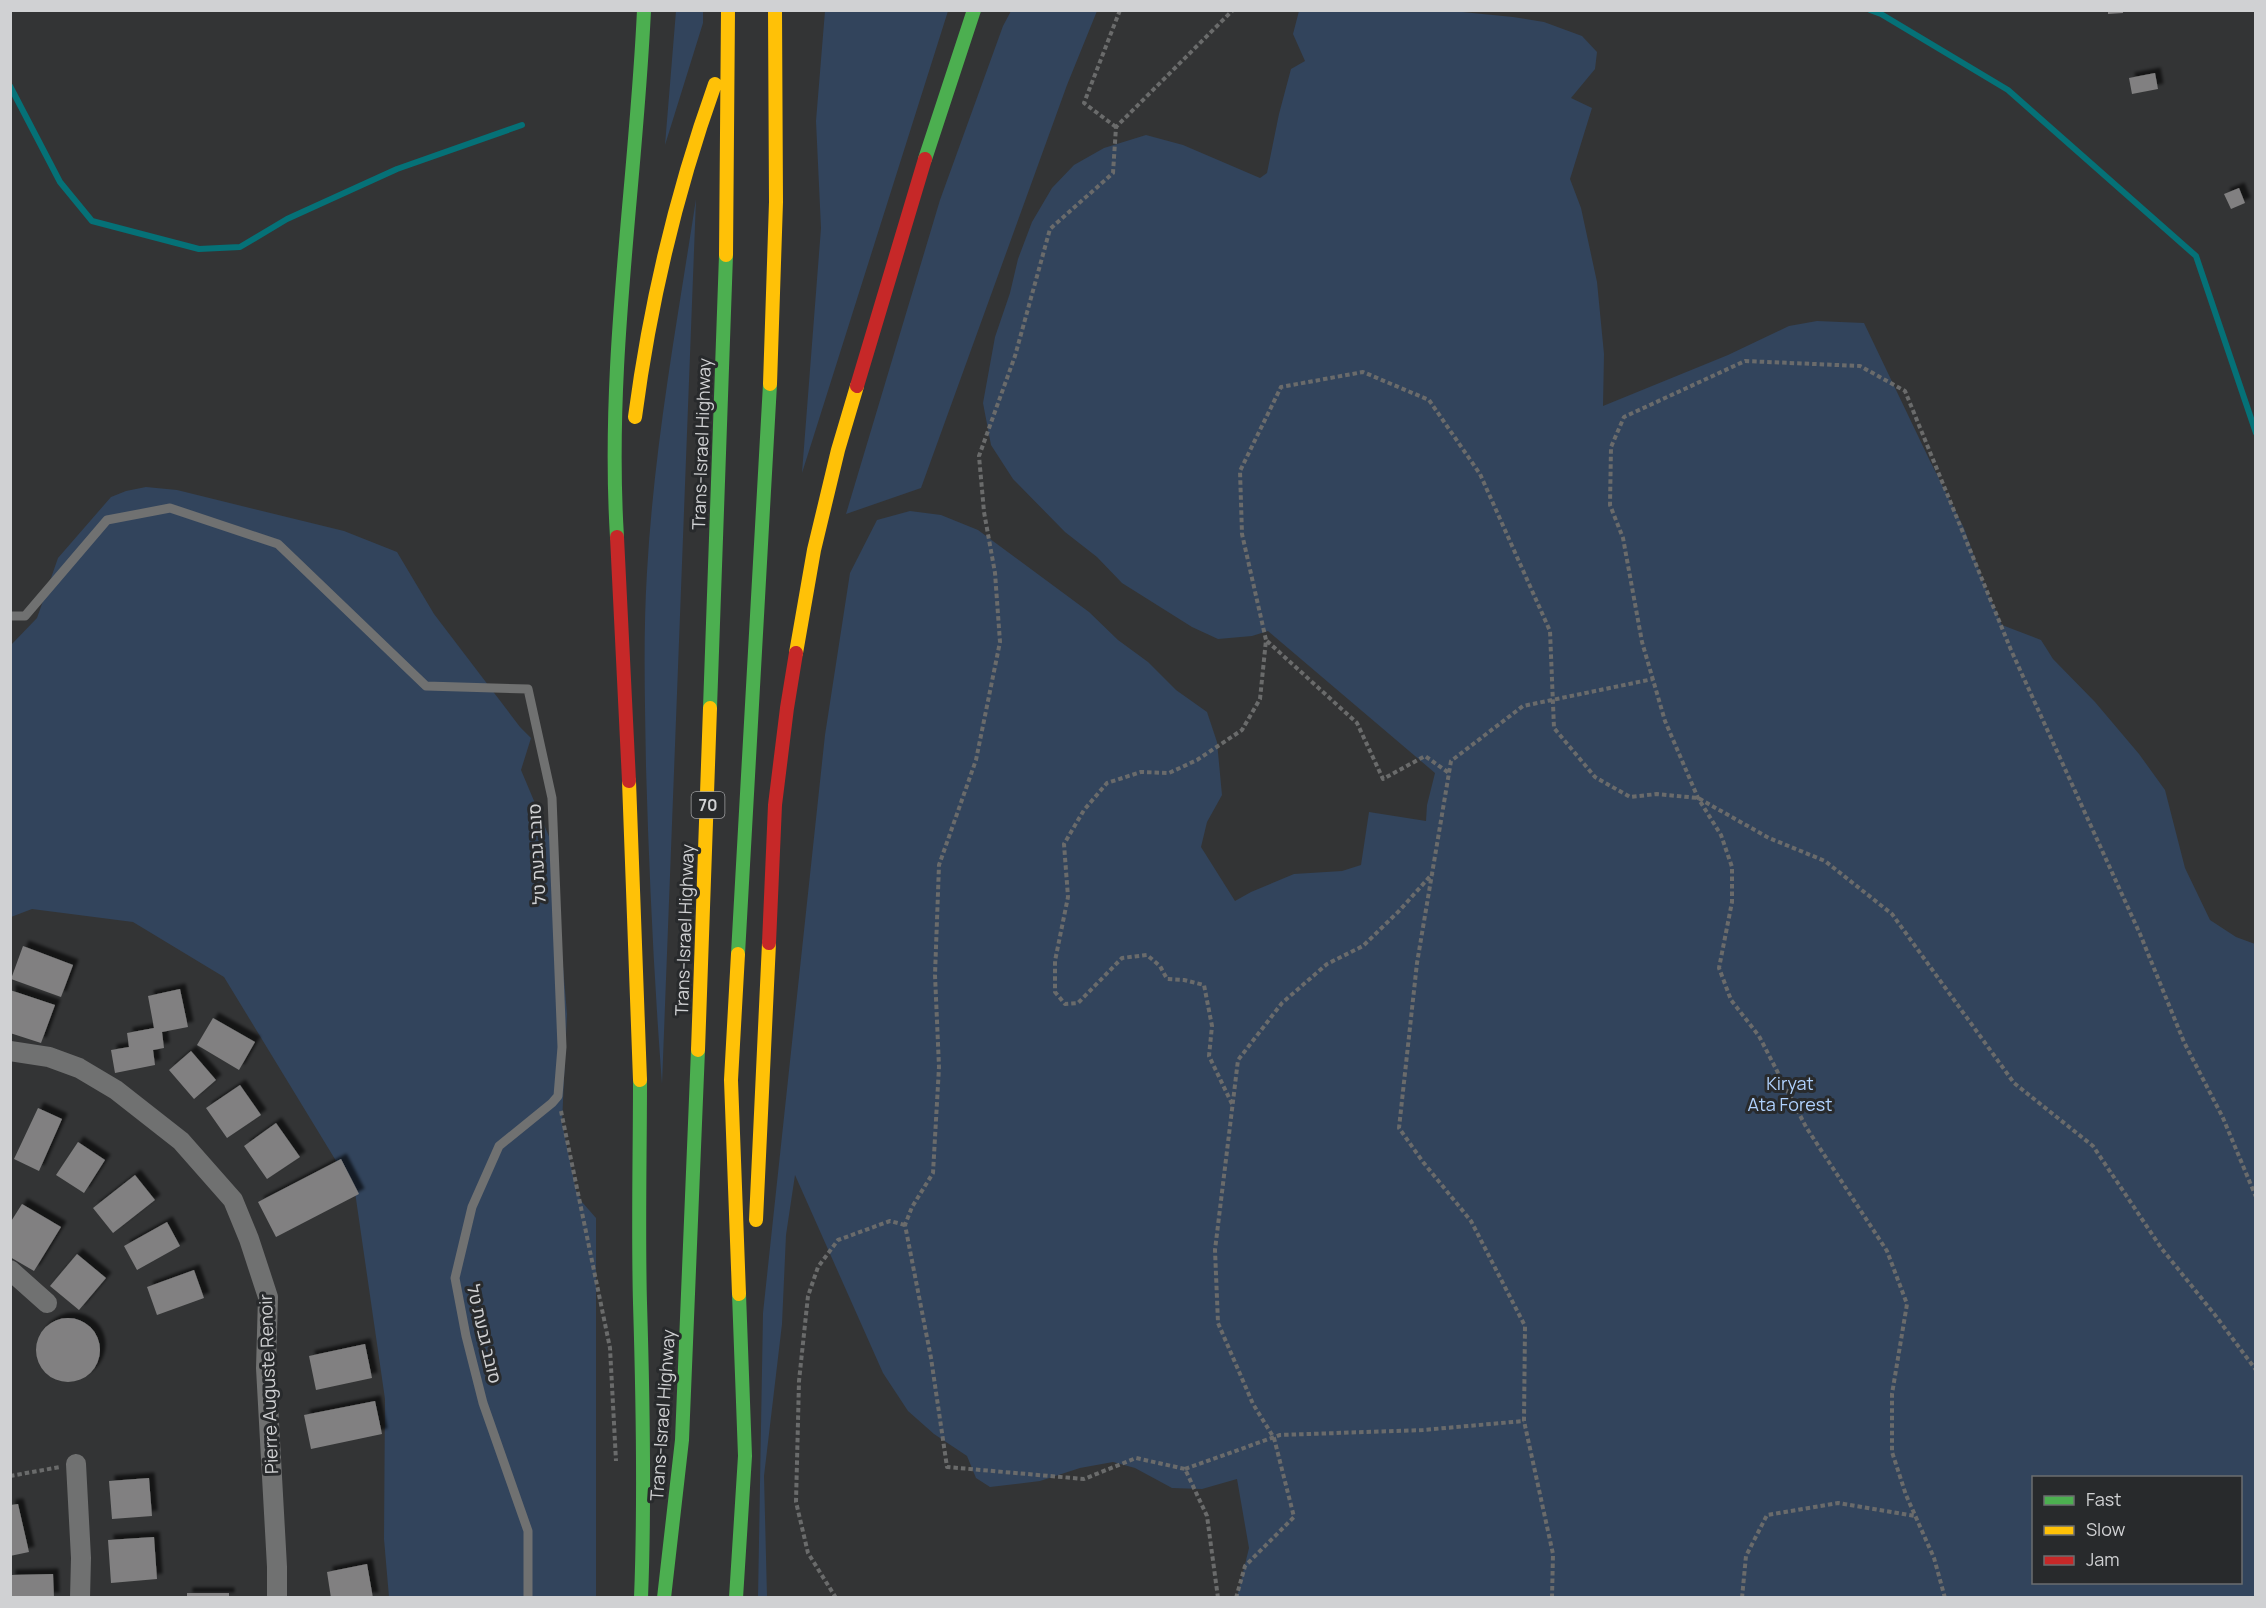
<svg xmlns="http://www.w3.org/2000/svg" width="2266" height="1608" viewBox="0 0 2266 1608" font-family="Manrope,Heebo,sans-serif">
<style>
.green{fill:#32445c;fill-rule:evenodd}
.lines{fill:none;stroke-linecap:round;stroke-linejoin:round}
.stream{stroke:#057177;stroke-width:6}
.building{fill:#818081;filter:url(#shadow)}
.path{stroke:#6a6b6b;stroke-width:4;stroke-dasharray:4.5 3;stroke-linecap:butt}
.lane{stroke:#707171;stroke-width:9}
.street{stroke:#707171;stroke-width:20}
.fast{stroke:#4caf50;stroke-width:14}
.slow{stroke:#ffc107;stroke-width:14}
.jam{stroke:#c62828;stroke-width:14}
.labels{text-anchor:middle;stroke-width:6;stroke-linejoin:round;paint-order:stroke}
.shield{fill:#282a2c;stroke:#9e9fa1;stroke-width:1.5}
.shield-label{font-size:16px;font-weight:bold;fill:#d0d1d3}
.street-label{font-size:18px;fill:#d0d1d3;stroke:#282a2c}
.park-label{font-size:18px;fill:#b0d1fd;stroke:#282a2c}
</style>
<defs>
<filter id="shadow"><feDropShadow dx="5.5" dy="-5.5" stdDeviation="1.5" flood-color="#0009"/></filter>
</defs>
<rect width="100%" height="100%" fill="#333435"/>
<path class="green" d="M1442 10 1513 17 1544 22 1582 36 1597 52 1595 69 1571 98 1592 108 1570 179 1581 208 1597 282 1604 354 1603 406 1728 355 1789 326 1817 321 1864 323 1930 461 1964 528 1985 587 2002 625 2041 640 2053 659 2095 702 2139 754 2165 790 2185 868 2210 920 2236 937 2255 944V1597H1237L1249 1548 1237 1479 1202 1489 1172 1488 1135 1468 1113 1462 1080 1468 1040 1481 990 1487 976 1478 967 1456 934 1434 908 1411 883 1373 795 1175 786 1235 782 1324 764 1476 767 1597 758 1598 763 1313 825 735 850 573 877 520 910 511 941 515 978 530 1089 612 1118 640 1148 662 1176 690 1207 712 1217 742 1222 795 1207 822 1201 847 1235 901 1251 892 1294 874 1342 871 1361 865 1369 812 1426 821 1427 805 1435 773 1268 631 1252 636 1218 639 1192 627 1122 583 1097 557 1065 532 1013 479 991 445 983 403 995 337 1010 293 1018 259 1032 222 1052 188 1074 165 1104 148 1146 135 1183 145 1260 178 1267 173 1279 114 1291 69 1305 61 1293 34 1299 11ZM2034 1478H2240V1582H2034Z
M676 11H703V23L665 145Z
M825 11H948L802 473 821 228 816 121Z
M1011 11H1097L1067 85 921 488 846 514 940 200 1003 26Z
M696 199 662 1084C654 979 649 873 646 767 645 702 643 637 647 572 654 447 677 323 696 199Z
M146 487 177 490 344 531 397 552 434 614 520 727 531 738 521 770 553 846 567 1014 562 1123 576 1190 582 1202 596 1218V1597H389L384 1539 385 1399 355 1192 224 977 133 922 32 909 11 917 10 646 37 618 58 558 111 497 126 491Z"/>
<g class="lines">
<path class="stream" d="M1870 10 1881 14 2008 90 2196 256 2256 433
M10 86 60 182 92 221 199 249 240 247 287 219 397 169 522 125"/>
</g>
<path class="building" d="M2108 10H2123V13L2108 14Z
M2155 73 2158 89 2132 94 2129 78Z
M2239 188 2245 203 2231 209 2224 194Z
M23 946 73 965 61 997 11 979Z
M180 989 188 1027 162 1032 164 1048 153 1050 155 1065 115 1073 111 1050 129 1047 127 1033 154 1028 148 996Z
M10 990 55 1005 41 1043 10 1033Z
M213 1018 255 1042 239 1070 197 1045Z
M191 1051 216 1080 194 1099 169 1070Z
M240 1085 261 1115 227 1138 206 1108Z
M38 1108 62 1119 39 1171 14 1159Z
M276 1123 300 1157 267 1179 244 1146Z
M78 1142 105 1160 84 1193 56 1175Z
M341 1159 359 1194 276 1237 258 1202Z
M135 1175 155 1200 113 1233 93 1208Z
M22 1204 61 1227 34 1271 10 1257V1223Z
M167 1222 180 1246 137 1270 124 1246Z
M77 1254 106 1278 79 1310 50 1286Z
M194 1270 204 1298 157 1315 147 1287Z
M36 1350a32 32 0 1 1 64 0a32 32 0 1 1-64 0Z
M365 1344 372 1378 316 1390 309 1356Z
M375 1401 382 1434 311 1449 304 1415Z
M149 1478 152 1516 112 1519 109 1481Z
M18 1504 29 1552 10 1556V1505Z
M154 1537 157 1579 111 1583 108 1540Z
M367 1564 373 1598H331L327 1572Z
M53 1574 54 1598H10V1575Z
M187 1593H229V1598H187Z"/>
<g class="lines">
<path class="path" d="M1116 127 1084 103 1120 10
M1267 641 1357 723 1383 779 1425 756 1449 773
M1232 1104 1209 1056 1212 1026 1204 985 1184 980 1167 979 1160 966 1147 955 1122 958 1078 1003 1065 1004 1055 992V961L1068 897 1064 844 1084 810 1107 783 1141 772 1169 773 1197 760 1242 730 1260 699 1266 640 1242 534 1240 471 1281 387 1363 372 1429 400 1480 474 1550 631 1554 728 1595 777 1630 797 1657 794 1698 798 1769 838 1825 861 1892 914 2014 1083 2093 1146 2162 1249 2215 1315 2256 1370
M561 1111 610 1348 616 1461
M1185 1469 1280 1435 1423 1430 1524 1421
M10 1476 60 1467
M836 1598 808 1553 796 1502 799 1381 808 1296 818 1267 838 1240 890 1221 905 1225
M1218 1598 1207 1516 1185 1469 1136 1458 1084 1479 947 1467 931 1358 905 1225 912 1207 933 1173 939 1067 935 975 939 865 976 760 1000 642 995 573 984 512 979 456 1015 356 1050 229 1113 173 1116 127 1233 10
M1236 1598 1245 1566 1294 1517 1274 1438 1253 1404 1218 1323 1215 1250 1238 1060 1282 1003 1327 964 1363 946 1399 911 1433 873
M1552 1598 1553 1554 1524 1421 1525 1326 1471 1221 1423 1162 1399 1128 1417 963 1451 761 1523 706 1653 679
M1742 1598 1746 1556 1767 1515 1838 1503 1915 1516
M1945 1598 1934 1558 1906 1495 1892 1452V1394L1907 1304 1887 1251 1806 1127 1759 1036 1731 1000 1719 968 1732 902V867L1721 835 1698 798 1665 721 1642 642 1623 538 1610 505 1611 447 1624 417 1745 361 1860 366 1905 391 2011 650 2140 934 2184 1042 2223 1118 2256 1197"/>
<path class="lane" d="M10 616H25L107 520 170 508 278 544 426 686 528 689 552 798 562 1047 558 1096 552 1103 499 1146 472 1207 455 1278 466 1336 483 1403 528 1531V1598"/>
<path class="street" d="M10 1051 49 1057 79 1068 116 1090 181 1141 233 1200 249 1239 268 1297 266 1368 277 1567V1598
M10 1270 47 1303
M76 1464 81 1558 80 1598"/>
<path class="fast" d="M925 159 974 10
M617 537C606 361 636 185 644 10
M710 708 726 255
M738 954 770 384
M640 1080C640 1154 638 1229 640 1303 643 1401 645 1499 641 1598
M664 1598 682 1440 698 1050
M736 1598 745 1456 739 1294"/>
<path class="slow" d="M726 255 728 10
M770 384 776 202 775 10
M635 417C650 303 676 193 715 84
M796 653 814 550 838 450 857 386
M629 781 640 1080
M738 954 731 1080 739 1294
M698 1050 710 708
M756 1220 769 943"/>
<path class="jam" d="M857 386 925 159
M617 537 629 781
M769 943 775 805 787 708 796 653"/>
</g>
<g class="labels">
<rect class="shield" x="691.5" y="792" width="33" height="26" rx="4.5"/>
<g class="shield-label">
<text x="708" y="811">70</text>
</g>
<g class="street-label">
<text transform="translate(702 444) rotate(-88)" y="6">Trans-Israel Highway</text>
<text transform="translate(537 854) rotate(-93)" y="6">סובב גבעת טל</text>
<text transform="translate(685 930) rotate(-88)" y="6">Trans-Israel Highway</text>
<text transform="translate(484 1334) rotate(77)" y="6">סובב גבעת טל</text>
<text transform="translate(269 1384) rotate(-92)" y="6">Pierre Auguste Renoir</text>
<text transform="translate(663 1415) rotate(-86)" y="6">Trans-Israel Highway</text>
</g>
<g class="park-label">
<text x="1790" y="1090">Kiryat<tspan x="1790" dy="21">Ata Forest</tspan></text>
</g>
</g>
<rect width="2266" height="1608" fill="none" stroke="#d0d1d3" stroke-width="24"/>
<rect x="2032" y="1476" width="210" height="108" fill="#282a2c" stroke="#6b6d6f" stroke-width="1.5"/>
<rect x="2044" y="1496" width="30" height="9" fill="#4caf50" stroke="#6b6d6f" stroke-width="1.5"/>
<text x="2086" y="1506" font-size="18" fill="#d0d1d3">Fast</text>
<rect x="2044" y="1526" width="30" height="9" fill="#ffc107" stroke="#6b6d6f" stroke-width="1.5"/>
<text x="2086" y="1536" font-size="18" fill="#d0d1d3">Slow</text>
<rect x="2044" y="1556" width="30" height="9" fill="#c62828" stroke="#6b6d6f" stroke-width="1.5"/>
<text x="2086" y="1566" font-size="18" fill="#d0d1d3">Jam</text>
</svg>
